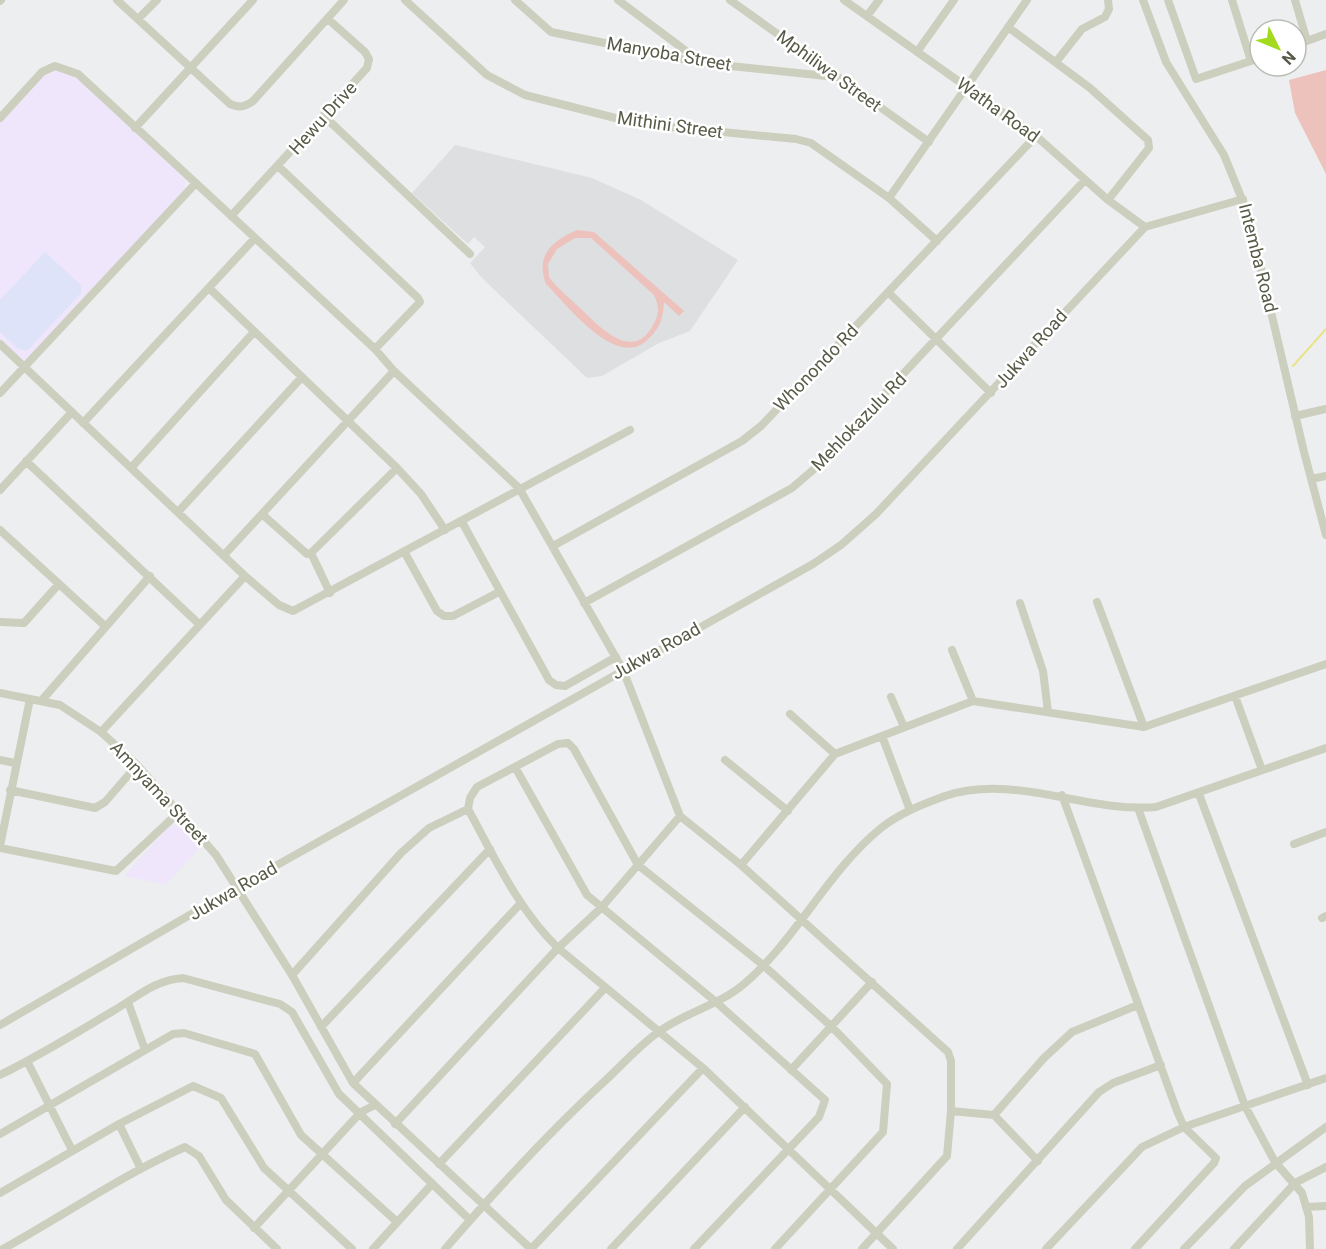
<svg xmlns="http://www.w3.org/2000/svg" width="1326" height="1249" viewBox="0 0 1326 1249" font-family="Roboto,sans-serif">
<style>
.commercial{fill:#efe6fb}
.education{fill:#dedfe1}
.medical{fill:#dee3fa}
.green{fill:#edc2bc;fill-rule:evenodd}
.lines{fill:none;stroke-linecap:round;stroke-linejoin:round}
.stream{stroke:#e9e38a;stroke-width:2}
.minor{stroke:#cccfbe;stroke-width:8}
.labels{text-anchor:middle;stroke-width:5;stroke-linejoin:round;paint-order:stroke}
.street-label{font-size:18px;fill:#565a46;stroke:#fff}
</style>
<rect width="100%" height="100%" fill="#edeef0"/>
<path class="commercial" d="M56 70 69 73 76 78 185 179V189L24 363 0 340V123L42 77Z
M171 825 180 826 194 839 199 849 165 885 124 876Z"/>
<path class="education" d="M455 145 592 178 641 200 738 260 690 331 659 343 602 376 587 378 481 277 470 263 485 247 474 237 468 244 412 193Z"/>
<path class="medical" d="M45 252 82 286 81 293 27 351 17 348 0 332V300Z"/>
<path class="green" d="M1326 70V174L1295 113 1289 80Z
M577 230 594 232 684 311 679 316 664 302C663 320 659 330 645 342 614 367 566 304 546 284 535 255 552 241 577 230ZM575 238H591L654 295C659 306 660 314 653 325 633 363 600 327 582 310 571 299 558 289 549 277L548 264 557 249Z"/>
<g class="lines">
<path class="stream" d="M1293 366 1326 329"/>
<path class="minor" d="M117 0 230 104C239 108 245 107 253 101L344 0
M405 0 487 75 525 95 639 124 796 139 811 143 889 198 937 241
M515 0 551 32 702 63 836 77
M618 0 698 60
M730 0 929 142
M844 0 1036 136 1108 200 1145 227
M1143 0 1166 62 1224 155 1248 214 1304 452 1326 535
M1168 0 1196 79 1260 58
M1232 0 1251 61
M1295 0 1307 41
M0 1 1 0
M867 16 879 0
M138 19 157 0
M1008 27 1090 88 1148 140 1149 148 1108 200
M1296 45 1326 34
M917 52 954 0
M1056 62 1082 29 1105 17 1109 9 1108 0
M325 117 470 254
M0 118 42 72 55 66 78 74 375 349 394 371 519 488 623 670 680 816 741 865 948 1052 951 1061V1111L947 1156 862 1249
M135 128 253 0
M278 166 418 298 420 302 375 349
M889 198 1027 0
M231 216 367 68 369 59 365 52 328 19
M209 288 397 468 421 494 445 530
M888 292 991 393
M0 344 245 576 279 605 293 611 630 430
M0 393 196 183
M1295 416 1326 409
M83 423 255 238
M26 461 199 624
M131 468 254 332
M1311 479 1326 476
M0 490 72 412
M178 512 302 377
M263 515 307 554 311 553 397 468
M462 522 549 680 556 685 565 686 616 657
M0 530 105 626
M553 546 742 441 761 426 1036 136
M311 553 330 593
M405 553 437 611 444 616H453L499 592
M225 554 394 371
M1097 602 1144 727
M584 603 792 488 813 470 1085 180
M1020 603 1043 671 1048 712
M0 622 24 623 58 585
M952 650 973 701
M0 693 60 705 101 732 137 765 216 855 292 975 353 1083 531 1249
M1235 696 1262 770
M891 697 904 727
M42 700 150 576
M790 714 835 754
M101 732 245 576
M882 736 910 810
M0 760 15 763
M725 760 788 811
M515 767 587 895 716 1002 825 1100 819 1117 694 1249
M10 790 95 808 105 802 137 765
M1199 794 1308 1085
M1062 795 1177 1111 1184 1127 1216 1158 1214 1163 1135 1249
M1138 808 1245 1106 1275 1162 1302 1193 1309 1217 1310 1249
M1294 844 1326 832
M0 846 30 699
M0 848 116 871 179 812
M741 865 835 754 973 701 1144 727 1326 664
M1322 918 1326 916
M292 975 401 853 429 828 468 809
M128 1002 145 1050
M0 1025 238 887 813 564 841 545 876 514 1145 227 1243 199
M321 1027 490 849
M27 1061 72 1150
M791 1070 872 982
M0 1075C39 1056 76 1033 113 1011 137 997 155 980 183 978L280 1004 292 1012 339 1094 470 1220
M353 1083 520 904
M951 1111 994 1115 1038 1161
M994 1115 1044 1058 1072 1032 1138 1005
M119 1124 140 1167
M395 1124 558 948 601 908 680 816
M0 1134 173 1034 184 1033 255 1054 301 1135 396 1221
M439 1164 604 989
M0 1193 119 1124 193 1086 221 1098 264 1168 352 1249
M1306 1207 1326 1206
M254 1228 361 1112 375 1105
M3 1249C64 1215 122 1175 185 1147L199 1156 226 1200 277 1249
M373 1249 432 1184
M445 1249C496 1190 549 1132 607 1079 623 1064 639 1046 657 1033 683 1013 718 1006 744 984 796 940 828 871 881 828 900 813 923 804 945 796 1015 773 1086 813 1156 807L1326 748
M531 1249 703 1068
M611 1249 745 1107
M775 1249 883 1132 887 1084 832 1027 763 965 638 865 574 749 568 743 558 744 477 787 470 798 468 809C495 858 518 909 558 948L703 1068 893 1249
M957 1249 1099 1092 1113 1083 1161 1065
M1046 1249 1142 1147 1184 1127 1326 1078
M1184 1249 1245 1186 1326 1127
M1234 1249 1295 1183 1326 1167"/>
</g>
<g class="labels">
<g class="street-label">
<text transform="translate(669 54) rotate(10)" y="6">Manyoba Street</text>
<text transform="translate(829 71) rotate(36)" y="6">Mphiliwa Street</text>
<text transform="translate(998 110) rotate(36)" y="6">Watha Road</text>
<text transform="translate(323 118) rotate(-48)" y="6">Hewu Drive</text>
<text transform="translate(670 125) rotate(8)" y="6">Mithini Street</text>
<text transform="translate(1258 258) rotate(76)" y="6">Intemba Road</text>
<text transform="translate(1031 349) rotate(-48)" y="6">Jukwa Road</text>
<text transform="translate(816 368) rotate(-46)" y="6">Whonondo Rd</text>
<text transform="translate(859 422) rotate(-46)" y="6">Mehlokazulu Rd</text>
<text transform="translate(656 651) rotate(-29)" y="6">Jukwa Road</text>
<text transform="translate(159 793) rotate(47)" y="6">Amnyama Street</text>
<text transform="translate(233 891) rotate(-30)" y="6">Jukwa Road</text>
</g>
</g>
<g transform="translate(1278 48) rotate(133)"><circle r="28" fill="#ffffff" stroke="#bbbdb5" stroke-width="1.5"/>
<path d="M0-4.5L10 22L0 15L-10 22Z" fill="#a4da1d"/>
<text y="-9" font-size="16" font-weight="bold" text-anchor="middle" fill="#565a46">N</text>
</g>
</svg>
